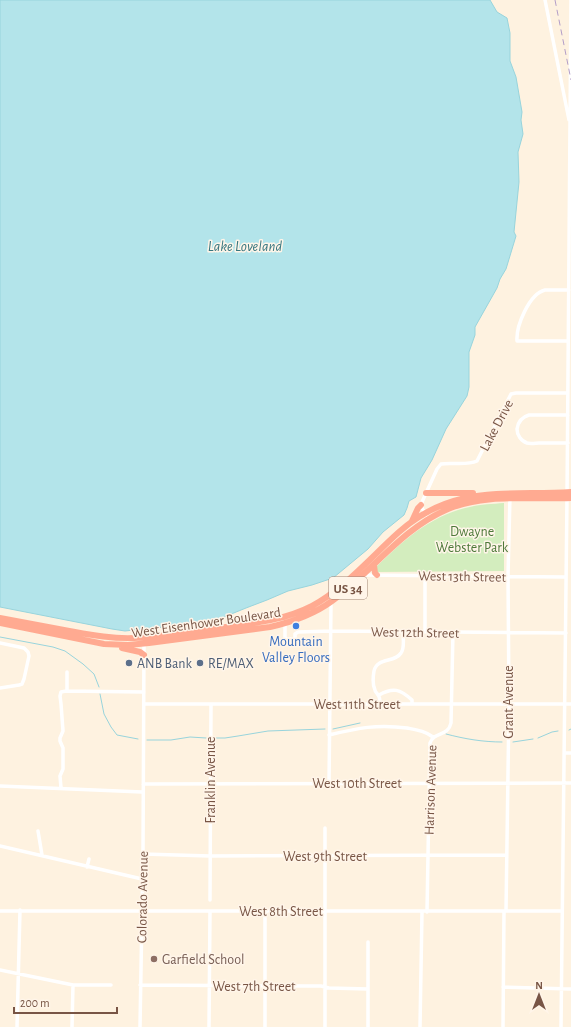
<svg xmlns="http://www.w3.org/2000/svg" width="571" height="1027" viewBox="0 0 571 1027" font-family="'Alegreya Sans',sans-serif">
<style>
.green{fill:#d3edbe}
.water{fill:#b3e4ea;stroke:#98d4dc}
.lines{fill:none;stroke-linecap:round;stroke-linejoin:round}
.stream{stroke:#98d4dc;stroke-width:1}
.street{stroke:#fff;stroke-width:3.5}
.highway{stroke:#ffaa91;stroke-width:6}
.rail{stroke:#b39ec8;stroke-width:1;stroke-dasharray:6 4;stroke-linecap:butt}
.shop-dot{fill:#3f7fe0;stroke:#fff5e9;stroke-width:1.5}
.service-dot{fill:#5c6f8a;stroke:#fff5e9;stroke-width:1.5}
.education-dot{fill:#8d6e63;stroke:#fff5e9;stroke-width:1.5}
.labels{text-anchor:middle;stroke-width:3;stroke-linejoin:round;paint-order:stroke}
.shield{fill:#fff5e9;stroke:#a08576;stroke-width:1}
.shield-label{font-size:13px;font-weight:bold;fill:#785545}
.street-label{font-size:14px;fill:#785545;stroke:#fff5e9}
.park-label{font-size:14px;fill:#4e793a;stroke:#fff5e9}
.shop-label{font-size:14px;fill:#366cbe;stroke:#fff5e9}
.service-label{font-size:14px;fill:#4e5e75;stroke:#fff5e9;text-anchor:start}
.education-label{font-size:14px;fill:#785e54;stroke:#fff5e9;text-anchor:start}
.water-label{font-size:15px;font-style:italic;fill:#37767f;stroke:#fff5e9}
</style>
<rect width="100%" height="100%" fill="#fef2e0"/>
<path class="green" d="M504 503V571L377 572 376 567C404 540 431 515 470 507 481 504 493 504 504 503Z"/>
<path class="water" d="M0 0H490L497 12 507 18 510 33V61L516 77 522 112 521 120 523 134 518 152 519 182 514 232 516 236 506 269 500 279 497 288 475 327V335L469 352V387L467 396 446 429 432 460 421 478 416 497 409 501 407 508 404 515 383 532 368 549 333 578 312 585 288 591 267 600 246 608 219 619 176 626 143 629 125 631 112 629 0 607Z"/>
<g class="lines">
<path class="stream" d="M0 637 53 647 65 651 83 664 94 674 99 687
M100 694 104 714 111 727 117 735 138 739
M333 729 360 723
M569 730 571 729
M446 734C465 739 483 742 502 742
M214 738H225L238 736 268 731 325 729
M538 738 552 732 558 731
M147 740H171L190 737 206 738
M513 742 533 739"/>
<path class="street" d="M545 0 569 120
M568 341H517C516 326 529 294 545 290H569
M568 443C558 443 549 443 539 443 536 443 531 444 527 443 521 441 517 435 517 429 518 422 522 417 529 415H568
M426 515 422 508V502L437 469 441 464C452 462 466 466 477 461L511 394 516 393H568
M359 570 364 575 566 577
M425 575V632
M285 624V639H295V634L298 632 331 631 566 633
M0 643 24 648 28 652 29 656 24 679 22 684 19 685 0 688
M67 672V691
M379 695C393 687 400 689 412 700V704
M144 704H571
M380 704C380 701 380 697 378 695 377 693 375 692 375 690 372 684 373 677 374 671 377 657 395 663 401 653 405 648 403 638 403 632
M329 735C358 728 377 724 407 728 417 730 425 731 433 737
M564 753H571
M143 784 571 783
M329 784 331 602
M0 786 142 792
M61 788 60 776 63 769V748L60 741V738L63 731 61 704 60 696 61 692 66 691 144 692
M38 831 42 855
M0 846 142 879
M143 854 210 856 507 855
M87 867 89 859
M210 900 211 704
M0 911H562
M506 911 509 704 508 576 510 496
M427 912 430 743C434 731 448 737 451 723L453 632
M0 970 73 985H111
M140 985 308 986H321L329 988 368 989
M503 987 571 989
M17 1027 20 910
M72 1027 73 985
M140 1027 143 854 144 642
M209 1027 210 911
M265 1027V911
M325 1027V828
M368 1027V942
M420 1027 422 912
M503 1027 504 911
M561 1027 567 498 571 0"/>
<path class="highway" d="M426 493H473
M412 521 418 508 421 505
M374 565 375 573 377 575
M0 618C21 622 42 626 64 630 87 634 110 639 134 638 145 638 156 636 168 635 187 632 206 630 226 627 255 623 285 620 312 606 344 589 372 556 399 532 453 484 505 496 571 492
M0 623 104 644 128 645 149 643 270 627C292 622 313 615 332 601 372 572 401 529 448 509 486 493 530 500 571 498
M122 648 140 652 144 655"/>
<path class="rail" d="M555 0 571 80"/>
</g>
<circle class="shop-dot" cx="296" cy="626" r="4"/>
<g class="service-dot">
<circle cx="129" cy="663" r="4"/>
<circle cx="200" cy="663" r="4"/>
</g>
<circle class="education-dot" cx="154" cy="959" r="4"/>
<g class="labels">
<rect class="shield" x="329" y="577" width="38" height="22" rx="3"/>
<g class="shield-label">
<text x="348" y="593">US 34</text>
</g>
<g class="street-label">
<text transform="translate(496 425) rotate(-62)" y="5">Lake Drive</text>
<text transform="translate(462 576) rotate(1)" y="5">West 13th Street</text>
<text transform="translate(206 622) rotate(-8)" y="5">West Eisenhower Boulevard</text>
<text transform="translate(415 632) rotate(1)" y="5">West 12th Street</text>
<text transform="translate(508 702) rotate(-90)" y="5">Grant Avenue</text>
<text x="357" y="709">West 11th Street</text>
<text transform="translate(210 780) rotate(-90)" y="5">Franklin Avenue</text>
<text x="357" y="788">West 10th Street</text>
<text transform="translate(430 790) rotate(-88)" y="5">Harrison Avenue</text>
<text x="325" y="861">West 9th Street</text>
<text transform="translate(142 897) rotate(-89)" y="5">Colorado Avenue</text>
<text x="281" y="916">West 8th Street</text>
<text x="254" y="991">West 7th Street</text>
</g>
<g class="park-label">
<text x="472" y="536">Dwayne<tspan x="472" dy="16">Webster Park</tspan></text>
</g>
<g class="shop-label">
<text x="296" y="646">Mountain<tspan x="296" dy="16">Valley Floors</tspan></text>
</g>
<g class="service-label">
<text x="137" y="668">ANB Bank</text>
<text x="208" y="668">RE/MAX</text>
</g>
<g class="education-label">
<text x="162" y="964">Garfield School</text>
</g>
<g class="water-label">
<text x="245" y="251">Lake Loveland</text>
</g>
</g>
<g transform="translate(539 995)" stroke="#fff5e9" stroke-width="3" paint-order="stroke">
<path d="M0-3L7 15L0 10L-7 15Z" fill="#785545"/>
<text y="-6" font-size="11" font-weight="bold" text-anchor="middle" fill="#785545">N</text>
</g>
<path d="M14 1007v6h103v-6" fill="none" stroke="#785545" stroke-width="2"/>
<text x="20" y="1007" font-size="12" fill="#785545" stroke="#fff5e9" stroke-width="3" paint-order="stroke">200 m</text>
</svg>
